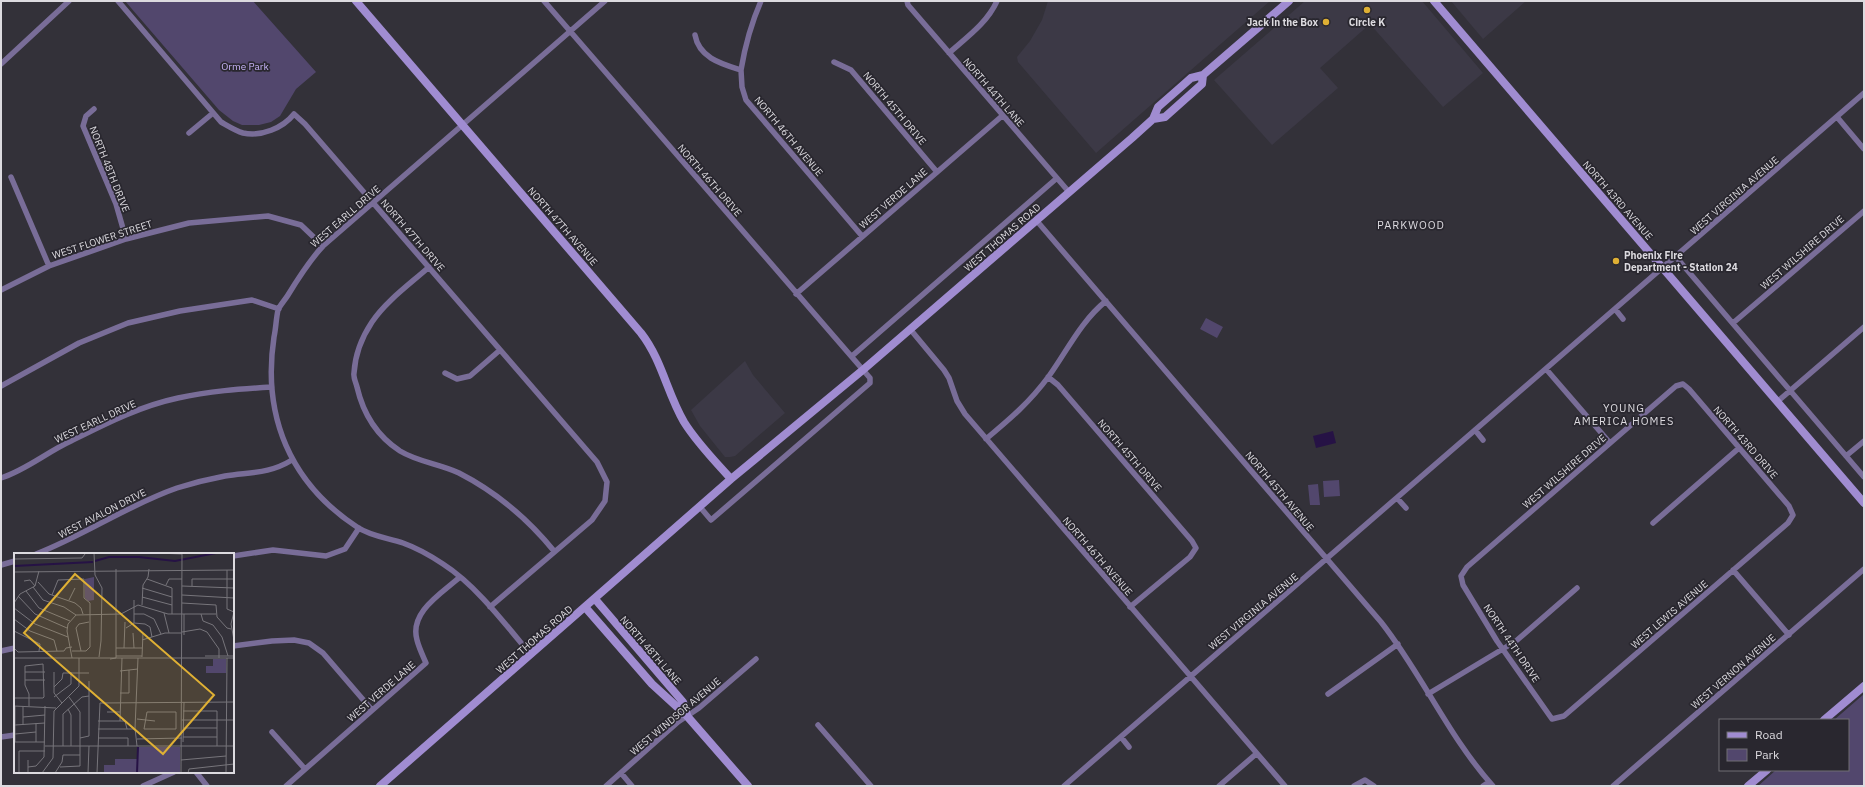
<svg xmlns="http://www.w3.org/2000/svg" width="1865" height="787" viewBox="0 0 1865 787" font-family="'IBM Plex Sans',sans-serif">
<style>
.built{fill:#3c3946}
.green{fill:#52476d}
.water{fill:#261245}
.lines{fill:none;stroke-linecap:round;stroke-linejoin:round}
.street{stroke:#796d98;stroke-width:5.5}
.secondary{stroke:#a08cd1;stroke-width:8}
.poi-dot{fill:#dfb034;stroke:#29272f;stroke-width:1.5}
.labels{text-anchor:middle;stroke-width:3.5;stroke-linejoin:round;paint-order:stroke}
.poi-label{font-size:10px;font-weight:bold;fill:#dcdadf;stroke:#29272f;text-anchor:end}
.park-label{font-size:10px;fill:#c6b3f7;stroke:#29272f}
.street-label{font-size:10px;fill:#dcdadf;stroke:#29272f}
.neighbourhood-label{font-size:11px;letter-spacing:1px;fill:#dcdadf;stroke:#29272f}
.inset-river{fill:none;stroke:#261245;stroke-width:2}
.inset-road{fill:none;stroke:#77757b;stroke-width:1}
.view{fill:#dfb034;fill-opacity:0.15;stroke:#dfb034;stroke-width:2}
.inset-edge{fill:none;stroke:#dcdadf;stroke-width:2}
</style>
<rect width="100%" height="100%" fill="#333139"/>
<path class="built" d="M1048 1H1270L1096 153 1018 62 1017 57 1030 41 1042 20Z
M1305 1H1422L1483 73 1443 107 1370 24 1320 68 1338 88 1272 145 1214 80Z
M1451 1H1526L1483 39Z
M745 361 753 375 785 413 735 456 730 457H725L700 426 691 410Z"/>
<path class="green" d="M125 1H253L316 72 296 89 280 116 271 122 259 125H242L233 121 219 110Z
M1206 318 1223 327 1217 338 1200 329Z
M1339 480 1340 496 1324 497 1323 481Z
M1318 484 1320 505H1310L1308 485Z
M1864 694V786H1758L1776 770H1848V720H1834Z"/>
<path class="water" d="M1333 431 1336 443 1316 448 1313 436Z"/>
<g class="lines">
<path class="street" d="M118 1 221 122C228 126 236 131 243 133 261 137 283 128 294 114L305 124 597 462 607 482 605 501 592 520 490 607
M544 1 870 378V383L711 520 700 507
M907 1 908 5 1069 192
M695 35C699 58 722 64 741 70L742 87 746 100 862 236
M949 53C967 37 987 23 997 1
M834 62 851 70 937 172
M1 64 69 1
M741 70C745 46 751 24 761 1
M94 109 86 116 83 126 116 204 126 239
M1837 117 1864 149
M189 133 213 113
M11 177 49 266
M1036 220 1381 622C1422 674 1448 736 1493 786
M1676 257 1864 477
M429 267C410 284 386 301 372 322 362 337 355 355 354 373 353 377 356 383 357 387 363 413 377 436 400 451 418 462 440 464 459 473 496 492 528 519 554 551
M1 290 49 266 126 239 189 223 268 216 301 225 323 246
M796 294 1002 116
M1615 309 1623 319
M1733 323 1864 211
M910 329 944 370 949 378 957 401 965 414 1285 786
M852 356 1057 178
M1546 369 1610 443
M445 373 457 379 470 376 500 350
M1048 377 1058 385 1192 541 1196 548 1190 557 1130 607
M1683 384 1689 389 1789 506 1793 515 1788 523 1564 716 1552 719 1497 641 1463 585 1461 576 1467 567 1676 386Z
M1 386 79 343 128 323 180 311 252 300 279 309
M1777 402 1864 327
M1475 430 1483 440
M986 439C1010 419 1030 402 1049 376 1067 351 1081 321 1106 301
M1846 456 1864 441
M1 478C26 470 47 452 71 441 105 424 140 406 178 398 209 391 240 389 272 387
M1397 498 1406 508
M1653 523 1739 448
M36 554C85 535 128 505 177 488 193 483 209 479 225 476 251 472 269 474 292 460
M233 556 273 550 326 556 345 549 359 528
M1 565 15 561
M1733 570 1789 635
M233 646 272 641 294 640 309 643 323 653 372 710
M1 651 15 648
M531 655C506 625 476 585 443 564 431 556 417 548 403 543 388 538 370 536 357 527 290 483 262 416 274 337 276 328 276 319 278 310 280 305 285 300 288 295 299 277 309 261 323 246L605 1
M1328 694 1398 644
M1428 694 1516 641 1577 588
M818 725 871 786
M272 732 305 769
M1 737 15 735
M1121 737 1129 747
M196 772 207 786
M621 773 632 786
M143 786 174 772
M286 786 426 663C423 656 419 648 417 640 409 612 442 593 460 577
M606 786 678 722 699 708 756 659
M1064 786 1864 93
M1219 786 1256 754
M1354 786 1365 780 1374 786
M1483 786 1489 782
M1613 786 1864 569"/>
<path class="secondary" d="M356 1 641 333C662 360 667 393 684 422 697 443 715 461 731 479
M1434 1 1864 503
M1153 119 1165 117 1202 84 1203 75
M595 599 683 702 687 715
M585 607 652 684 687 716 748 786
M1824 720 1864 686
M380 786 731 479 864 369 1132 138 1153 119 1158 107 1182 86 1191 78 1203 75 1289 1
M1748 786 1767 770"/>
</g>
<g class="poi-dot">
<circle cx="1367" cy="10" r="4"/>
<circle cx="1326" cy="22" r="4"/>
<circle cx="1616" cy="261" r="4"/>
</g>
<g class="labels">
<g class="poi-label">
<text x="1318" y="26">Jack in the Box</text>
<text x="1367" y="26" text-anchor="middle">Circle K</text>
<text x="1624" y="259" text-anchor="start">Phoenix Fire<tspan x="1624" dy="12">Department - Station 24</tspan></text>
</g>
<g class="park-label">
<text x="245" y="70">Orme Park</text>
</g>
<g class="street-label">
<text transform="translate(994 92) rotate(49)" y="4">NORTH 44TH LANE</text>
<text transform="translate(895 108) rotate(50)" y="4">NORTH 45TH DRIVE</text>
<text transform="translate(789 136) rotate(50)" y="4">NORTH 46TH AVENUE</text>
<text transform="translate(110 169) rotate(68)" y="4">NORTH 48TH DRIVE</text>
<text transform="translate(710 180) rotate(49)" y="4">NORTH 46TH DRIVE</text>
<text transform="translate(1734 195) rotate(-41)" y="4">WEST VIRGINIA AVENUE</text>
<text transform="translate(893 198) rotate(-41)" y="4">WEST VERDE LANE</text>
<text transform="translate(1618 200) rotate(49)" y="4">NORTH 43RD AVENUE</text>
<text transform="translate(345 216) rotate(-41)" y="4">WEST EARLL DRIVE</text>
<text transform="translate(563 226) rotate(49)" y="4">NORTH 47TH AVENUE</text>
<text transform="translate(413 235) rotate(49)" y="4">NORTH 47TH DRIVE</text>
<text transform="translate(1002 237) rotate(-41)" y="4">WEST THOMAS ROAD</text>
<text transform="translate(102 239) rotate(-18)" y="4">WEST FLOWER STREET</text>
<text transform="translate(1802 252) rotate(-41)" y="4">WEST WILSHIRE DRIVE</text>
<text transform="translate(95 421) rotate(-25)" y="4">WEST EARLL DRIVE</text>
<text transform="translate(1746 442) rotate(49)" y="4">NORTH 43RD DRIVE</text>
<text transform="translate(1130 455) rotate(49)" y="4">NORTH 45TH DRIVE</text>
<text transform="translate(1564 471) rotate(-41)" y="4">WEST WILSHIRE DRIVE</text>
<text transform="translate(1280 491) rotate(50)" y="4">NORTH 45TH AVENUE</text>
<text transform="translate(102 513) rotate(-27)" y="4">WEST AVALON DRIVE</text>
<text transform="translate(1098 556) rotate(49)" y="4">NORTH 46TH AVENUE</text>
<text transform="translate(1253 611) rotate(-40)" y="4">WEST VIRGINIA AVENUE</text>
<text transform="translate(1669 614) rotate(-41)" y="4">WEST LEWIS AVENUE</text>
<text transform="translate(534 639) rotate(-41)" y="4">WEST THOMAS ROAD</text>
<text transform="translate(1512 643) rotate(56)" y="4">NORTH 44TH DRIVE</text>
<text transform="translate(651 650) rotate(49)" y="4">NORTH 48TH LANE</text>
<text transform="translate(1733 671) rotate(-41)" y="4">WEST VERNON AVENUE</text>
<text transform="translate(381 691) rotate(-41)" y="4">WEST VERDE LANE</text>
<text transform="translate(675 716) rotate(-40)" y="4">WEST WINDSOR AVENUE</text>
</g>
<g class="neighbourhood-label">
<text x="1411" y="229">PARKWOOD</text>
<text x="1624" y="412">YOUNG<tspan x="1624" dy="13">AMERICA HOMES</tspan></text>
</g>
</g>
<g transform="translate(14 553)">
<rect width="220" height="220" fill="#333139"/>
<path d="M80 24V47L74 48 71 45V26ZM199 106H212V120H192V113H199ZM123 194H166V220H90V212H101V206H123Z" fill="#52476d"/>
<path class="inset-river" d="M81 8 95 4H125L161 8 202 0M0 13 79 9M123 220 124 194"/>
<path class="inset-road" d="M80 0 81 22 88 35 87 88 85 104M143 0 168 1M0 6 68 5 71 1M213 17V56L220 59M0 19 220 17M133 26 158 35V61M10 28 16 27 21 33M24 29 35 41 61 50 67 55 69 61M152 32 155 26H168M168 33 220 35M178 33V26H220M19 34 29 47 50 54 62 62M128 35 158 44M12 38 25 55 56 68M38 42 44 27 70 26V45L76 50V94L72 98H58M168 42 220 45M4 43 21 61 53 75M128 44 158 52M55 47 61 35M120 47V70M0 50 6 41 21 33 25 18M168 50 202 52 203 64 213 75 217 76M128 52 129 32 134 24 135 16M0 55 21 71 54 84M220 59 217 71 220 87M150 60 155 80M120 61H130L140 66 147 81M187 61 189 68 199 72 208 84 214 103M0 66 16 78 40 87 43 98M112 75 120 70 131 71 136 74 138 84M0 78 26 91 25 98M168 79 186 76 193 79 205 96V105M119 80 120 95M170 82V61M128 87 151 80H167M0 95 4 99 50 98 52 95 58 94M102 95H128M110 95 111 69M67 98 62 75 65 71 75 69M102 103H128M191 103H220M128 104 129 80M0 105H220M58 105 53 78 54 71 62 62 107 61 124 52 154 61H202M96 106 102 105V16M106 118 124 116M11 119H31M40 119V140L48 150M11 127H31M40 134 48 126 49 120H75M106 140H115V117M40 144 57 131V119M0 145H29L30 144 29 111 11 113V132L15 141V153M86 150 220 149M0 153 42 155M54 156 57 162V193M169 158H203V193M93 159H106M133 159H162V176H130ZM9 164 31 162M123 166 141 168M168 167H220M84 168H111L113 176M106 168 108 105M1 172 31 170M9 172V153M169 175H203M84 176H121M1 181 22 179M169 184H203M66 185 75 183V128M84 185H114V193M123 186 168 185M0 189H31M1 189V153M22 189V170M169 189 170 149M31 193H220M49 193V161L68 144 75 143M123 193 121 175 124 105M167 207 212 203M14 214 22 213 30 204 31 153M46 214 66 213V159L55 144M5 220V198H31M14 220V207M28 220 39 205 40 158 65 133V105M41 220 48 209 49 202H66M74 220 75 193M83 220 86 150M167 220 168 0M174 220 175 216 220 211M212 220 213 105"/>
<path class="view" d="M61 21 200 142 149 201 10 80Z"/>
<rect width="220" height="220" class="inset-edge"/>
</g>
<rect width="1865" height="787" fill="none" stroke="#dcdadf" stroke-width="4"/>
<rect x="1719" y="719" width="130" height="52" fill="#29272f" stroke="#716f75"/>
<rect x="1727" y="732" width="20" height="6" fill="#a08cd1" stroke="#716f75"/>
<text x="1755" y="739" font-size="12" fill="#dcdadf">Road</text>
<rect x="1727" y="749" width="20" height="12" fill="#52476d" stroke="#716f75"/>
<text x="1755" y="759" font-size="12" fill="#dcdadf">Park</text>
</svg>
